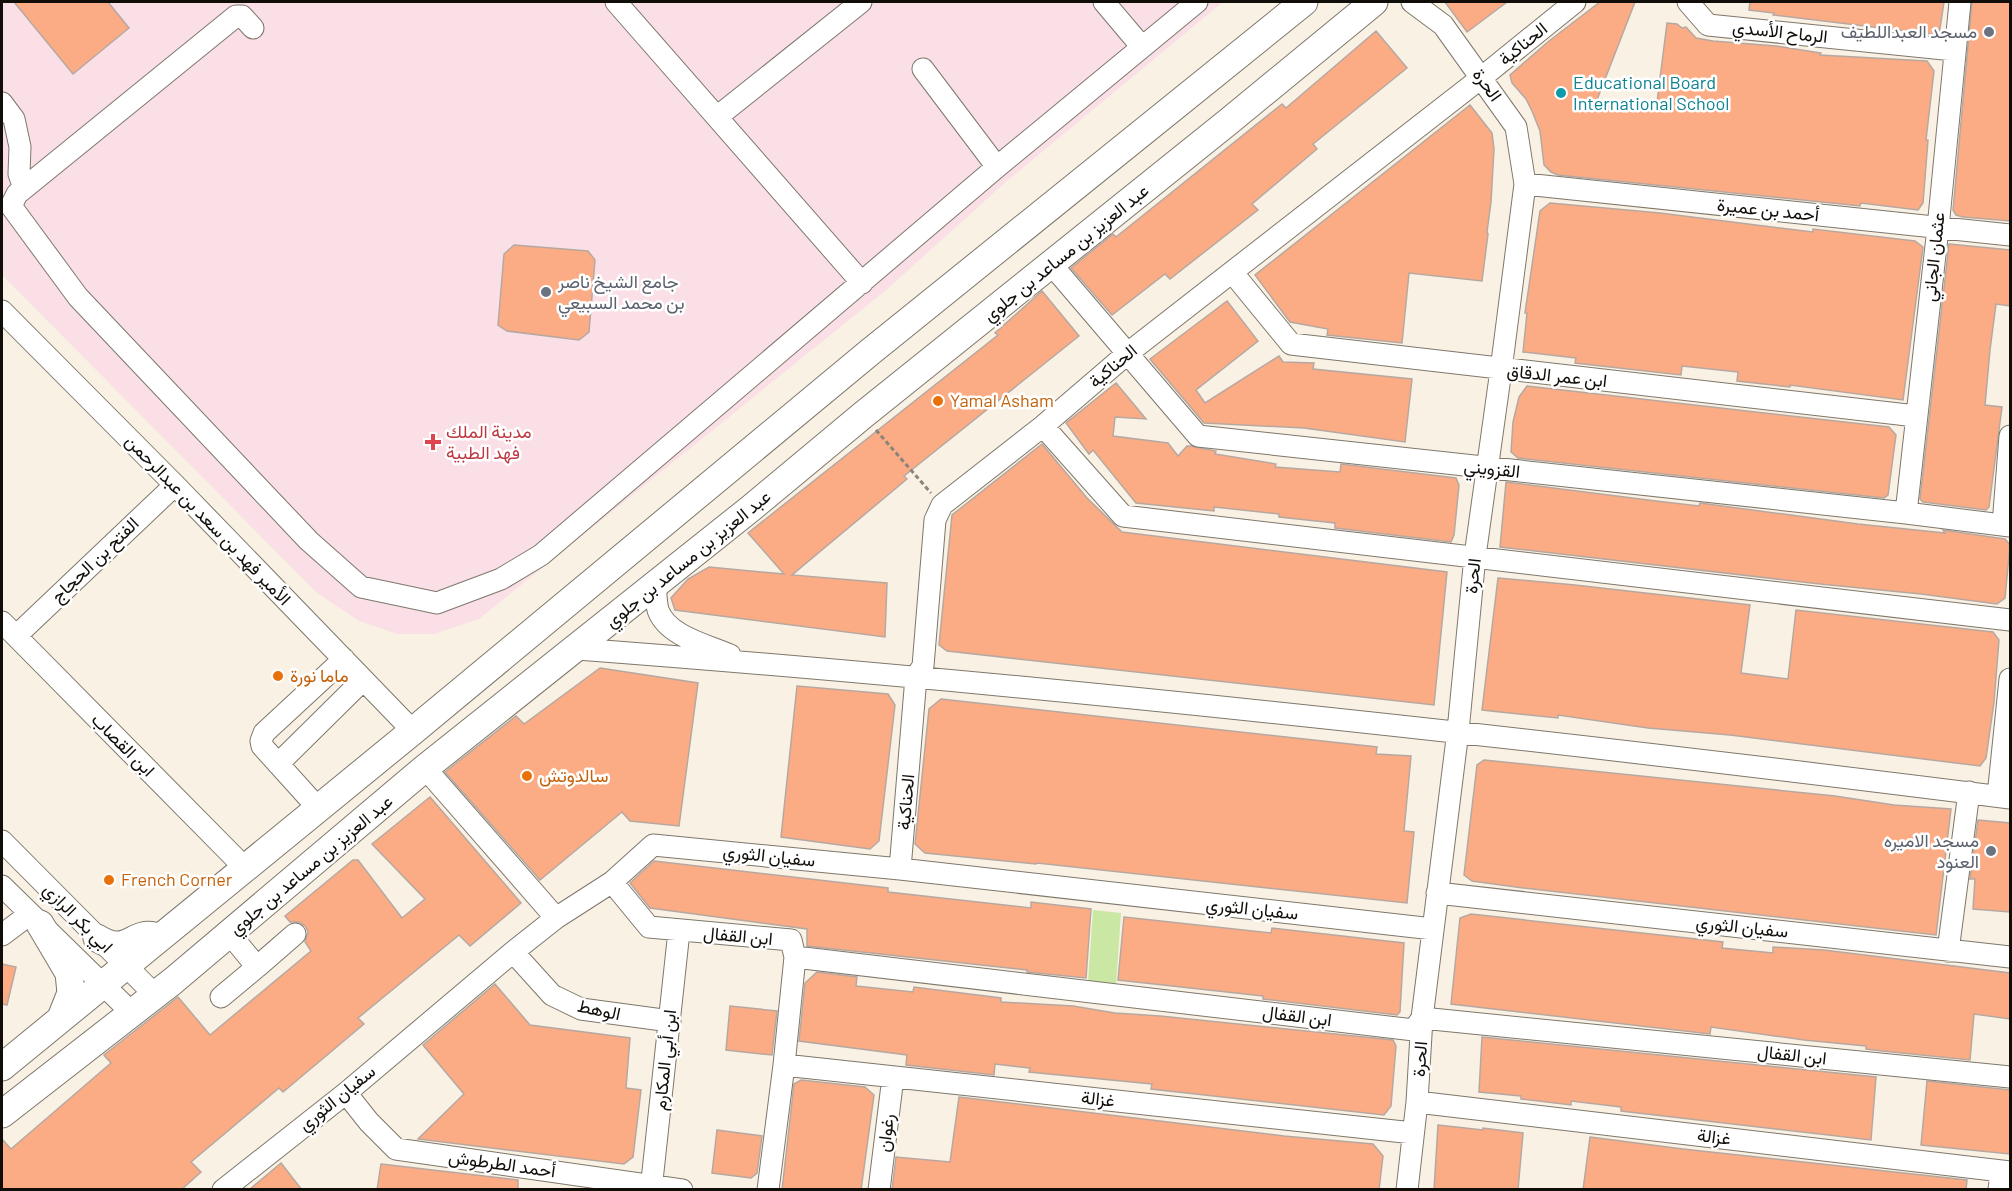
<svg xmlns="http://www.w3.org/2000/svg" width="2012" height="1191" viewBox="0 0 2012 1191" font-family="Barlow,Vazirmatn,sans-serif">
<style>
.medical{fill:#fae0e6}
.green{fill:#cae7a4}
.building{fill:#fcac84;stroke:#b6a8a1;stroke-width:1.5}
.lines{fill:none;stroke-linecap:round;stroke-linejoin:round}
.minor-casing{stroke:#7e776b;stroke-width:23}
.major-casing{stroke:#7e776b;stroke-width:29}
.path{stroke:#8a847c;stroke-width:3;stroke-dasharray:4.5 3;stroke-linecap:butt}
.minor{stroke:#fff;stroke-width:21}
.major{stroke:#fff;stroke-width:27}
.worship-dot{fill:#6b7280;stroke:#fff;stroke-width:2}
.culture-dot{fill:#0f9aa8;stroke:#fff;stroke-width:2}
.food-dot{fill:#e8710a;stroke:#fff;stroke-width:2}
.health-dot{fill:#e0444e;stroke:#fff;stroke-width:2}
.labels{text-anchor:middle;stroke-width:5;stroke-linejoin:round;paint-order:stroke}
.street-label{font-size:18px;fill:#110e0a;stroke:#fff}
.worship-label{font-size:18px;fill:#5b616d;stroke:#fff;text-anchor:end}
.culture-label{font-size:18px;fill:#0d838f;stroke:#fff;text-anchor:start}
.food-label{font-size:18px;fill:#c56008;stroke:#fff;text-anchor:start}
.health-label{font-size:18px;fill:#be3a42;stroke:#fff;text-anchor:start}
</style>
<rect width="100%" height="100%" fill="#f9f1e4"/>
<path class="medical" d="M2 2H1223L1007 181 885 291 479 619 434 634H397L359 621 317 593 2 275Z"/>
<path class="green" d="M1093 910 1121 913 1116 986 1088 982Z"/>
<path class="building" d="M14 2H108L129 28 73 74Z
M1445 2H1507L1467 32Z
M1600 2H1635L1595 105 1656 110 1667 23 1677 24 1682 28 1686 27 1696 38 1713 41 1776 46 1821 53 1820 55 1927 61 1934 71 1926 140H1928L1923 203 1918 210 1861 203 1860 206 1558 175 1551 172 1544 165 1540 131 1532 111 1526 99 1512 83 1510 75 1549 41Z
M1750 2H1944L1939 35 1773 15 1774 13 1749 10Z
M1972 2H2010V221L1963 217 1956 215 1953 210Z
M1376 31 1407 68 1313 144 1317 149 1252 204 1258 210 1170 279 1165 274 1112 315 1071 268 1113 234 1116 237 1282 104 1286 108Z
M1470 105 1492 133 1494 149 1491 202 1487 232 1488 234 1482 281 1409 273 1402 343 1327 335 1328 329 1290 322 1255 275Z
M1550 203 1660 213 1813 232V229L1915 241 1923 247 1903 400 1790 385V387L1737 381 1738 372 1682 366 1681 375 1575 363 1576 358 1523 352 1527 313H1525L1540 211Z
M1949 244 2010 250V306L1996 304 1990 350 1985 405 2002 407 1989 507 1986 510 1923 502 1920 499Z
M514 245 588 251 595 260 589 332 579 340 507 331 498 325 504 254Z
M1042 291 1079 336 904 476 907 479 792 575 887 583 885 637 675 610 671 598 688 579 709 567 784 574 748 533 998 335 995 333Z
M1227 301 1258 341 1196 390 1205 403 1279 356 1283 362 1314 363 1313 369 1412 379 1405 442 1304 428 1204 423 1150 359Z
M1116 383 1146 419 1115 417 1113 436 1168 443 1178 456 1187 446H1190L1216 451 1215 454 1276 464 1275 467 1340 472 1341 464 1456 478 1459 485 1454 535 1451 542 1335 528V523L1279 517V514L1214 507V511L1136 503 1093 450 1089 454 1066 423Z
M1527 386 1889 427 1896 435 1888 495 1884 498 1518 458 1511 452 1513 422 1519 397Z
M1042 444 1087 498 1122 532 1447 572 1434 705 947 651 939 645 952 515Z
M1506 482 1656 501 1699 506 1700 503 1858 524 1945 533 1943 530 2005 539 2010 545 2005 598 1997 604 1921 594 1820 584 1500 547Z
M1498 578 1575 585 1750 605 1741 673 1788 679 1796 610 1993 632 1999 640 1994 702 1986 758 1980 766 1730 735 1648 728 1558 715V718L1482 710Z
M600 668 698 683 679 826 630 821 622 812 540 880 445 772 516 716 524 724Z
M797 686 888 694 895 705 879 841 870 849 781 837Z
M941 699 1377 747 1376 754 1411 756 1404 831 1414 832 1407 903 1037 863 1036 864 925 853 915 844 929 709Z
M1484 760 1835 796 1894 805 1951 809 1936 935 1523 888 1472 881 1464 875 1477 765Z
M430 797 521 903 470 946 459 935 358 1018 364 1024 283 1092 279 1088 191 1162 201 1172 181 1190H2V1139L11 1149 111 1063 104 1055 178 997 210 1035 311 951 305 942 308 932 305 926 299 922H290L285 916 353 860H358L402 918 425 899 372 844Z
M1978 820 2010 823V912L1973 909 1975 879H1970Z
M654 861 888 888V892L1031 908V902L1091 909 1086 978 1027 972V970L807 946V929L650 908 630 883Z
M1471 914 1723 942 1722 948 1773 953V947L1824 950 2010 973V1019L1974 1014 1970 1060 1882 1051 1866 1049V1046L1804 1040 1711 1027 1710 1034 1451 1004 1460 918Z
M1124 917 1271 933 1272 928 1404 943 1400 1012 1397 1015 1263 999V996L1118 980Z
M2 964 16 967 7 1005 2 1004Z
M817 972 857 977 856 986 913 992 914 987 1001 998V1002L1073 1006 1115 1013 1160 1016 1393 1040 1396 1046 1391 1106 1384 1115 1151 1089 1152 1084 1029 1072 1030 1068 995 1064 994 1075 906 1065 907 1055 799 1041 805 983Z
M495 984 530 1025 630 1038 626 1088 641 1090 633 1157 624 1164 418 1139 464 1094 423 1045Z
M730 1006 777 1011 772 1055 726 1050Z
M1482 1037 1876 1077 1871 1140 1621 1111V1107L1571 1101V1105L1521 1099V1096L1479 1092Z
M801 1080 865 1087 874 1095 861 1190H782L794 1084Z
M1927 1081 2010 1090V1154L1921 1145Z
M959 1097 1284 1136 1373 1144 1383 1156 1379 1190H892L896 1157 950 1162Z
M1438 1125 1483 1130V1128L1523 1133 1518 1190H1434Z
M717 1130 762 1136 757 1173 751 1178 712 1173Z
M1590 1137 1683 1149 1967 1180 1966 1190H1583Z
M281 1163 302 1190H249Z
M381 1164 518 1180V1190H377Z"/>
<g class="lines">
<g class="minor-casing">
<path id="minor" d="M616 2 862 283
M1104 2 1142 47
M1688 2 1708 25 1954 50
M253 28 242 16H236L17 194 11 206 78 297 309 541 361 587 437 603 501 579 541 555 997 167 1197 2
M923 69 997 167
M2 103 14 119 20 147 19 174 24 188
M717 117 861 2
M1525 184 2010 235
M1051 264 1198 436 1906 513 2010 526
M1232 272 1291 344 1916 416
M2 311 175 485 413 731
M1043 426 1123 516 2010 620
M1906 513 1938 228 1960 2
M2003 525 2010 436
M655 585C656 593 656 602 658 610 667 636 707 645 730 655
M2 622 245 868
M16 636 175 485
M577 649C1056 685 1534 738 2010 798
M278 764 363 680
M425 768 556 918
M1998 796 2010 679
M318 808 262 746 261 741 264 733 344 659
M2 841 155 995
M900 869 916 677 923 666 935 520 942 505 1043 426 1128 353 1481 78 1575 2
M612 882 649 927 791 940 795 957 1414 1030 1422 1018 2010 1077
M2 886 132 1013
M1437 893 2010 957
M2 935 30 914
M1948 951 1969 792
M513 952 552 995 581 1009 670 1021
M257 967 295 934
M221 997 257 967 229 933
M784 1065 1413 1133
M346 1093 369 1122 396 1149 682 1190
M1417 1102 2010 1172
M223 1190 346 1093 513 952 556 918 612 882 653 845 900 869 1433 929
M651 1190 679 931
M768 1190 784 1065 795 957
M879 1190 893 1077
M1407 1190 1417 1102 1422 1018 1458 731 1475 556 1501 370 1525 184 1516 127 1443 25 1412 2
M1999 1190 2001 1171"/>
</g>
<g class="major-casing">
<path id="major" d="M40 924 69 973 71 993 61 1018
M97 938C127 957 132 931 154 936
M2 1067 413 731 870 352 1304 2
M2 1114 173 981 425 768 750 509 863 415 1228 122 1374 2"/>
</g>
<path class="path" d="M876 430 931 493"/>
<use href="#minor" class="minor"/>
<use href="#major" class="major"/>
</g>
<g class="worship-dot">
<circle cx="1989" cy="32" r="6"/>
<circle cx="546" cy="292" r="6"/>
<circle cx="1991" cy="851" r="6"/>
</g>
<circle class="culture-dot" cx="1561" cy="93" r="6"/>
<g class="food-dot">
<circle cx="938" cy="401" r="6"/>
<circle cx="278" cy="676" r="6"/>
<circle cx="527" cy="776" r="6"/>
<circle cx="109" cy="880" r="6"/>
</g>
<path class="health-dot" d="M430 433h6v6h6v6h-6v6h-6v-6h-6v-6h6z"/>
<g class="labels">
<g class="street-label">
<text transform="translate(1780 32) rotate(6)" y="6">الرماح الأسدي</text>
<text transform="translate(1523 44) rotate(-39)" y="6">الحناكية</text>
<text transform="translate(1487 85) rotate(54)" y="6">الحرة</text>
<text transform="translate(1768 210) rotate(6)" y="6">أحمد بن عميرة</text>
<text transform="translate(1066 253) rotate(-39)" y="6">عبد العزيز بن مساعد بن جلوي</text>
<text transform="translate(1934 257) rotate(-84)" y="6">عثمان الجاني</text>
<text transform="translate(1113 366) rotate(-40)" y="6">الحناكية</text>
<text transform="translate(1557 376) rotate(6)" y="6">ابن عمر الدقاق</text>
<text transform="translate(1492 469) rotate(6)" y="6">القزويني</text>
<text transform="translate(208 520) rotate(46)" y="6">الأمير فهد بن سعد بن عبدالرحمن</text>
<text transform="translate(688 559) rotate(-39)" y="6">عبد العزيز بن مساعد بن جلوي</text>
<text transform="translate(95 560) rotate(-44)" y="6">الفتح بن الحجاج</text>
<text transform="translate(1473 576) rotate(-84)" y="6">الحرة</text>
<text transform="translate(123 745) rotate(45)" y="6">ابن القصاب</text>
<text transform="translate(906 802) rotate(-85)" y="6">الحناكية</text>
<text transform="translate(769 856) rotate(6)" y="6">سفيان الثوري</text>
<text transform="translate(311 865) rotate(-40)" y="6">عبد العزيز بن مساعد بن جلوي</text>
<text transform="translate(1252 909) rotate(6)" y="6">سفيان الثوري</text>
<text transform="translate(78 918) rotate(45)" y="6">ابي بكر الرازي</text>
<text transform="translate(1742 927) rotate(6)" y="6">سفيان الثوري</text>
<text transform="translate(738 936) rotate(5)" y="6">ابن القفال</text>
<text transform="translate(599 1010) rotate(12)" y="6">الوهط</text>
<text transform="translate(1297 1016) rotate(7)" y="6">ابن القفال</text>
<text transform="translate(1792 1055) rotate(6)" y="6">ابن القفال</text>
<text transform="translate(1420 1059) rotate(-86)" y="6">الحرة</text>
<text transform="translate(665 1060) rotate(-84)" y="6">ابن أبي المكارم</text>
<text transform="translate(337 1098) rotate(-39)" y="6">سفيان الثوري</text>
<text transform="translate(1098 1099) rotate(6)" y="6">غزالة</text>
<text transform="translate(886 1133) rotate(-83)" y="6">رغوان</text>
<text transform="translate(1714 1137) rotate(7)" y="6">غزالة</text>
<text transform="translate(502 1164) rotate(8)" y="6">أحمد الطرطوش</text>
</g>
<g class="worship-label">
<text x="1977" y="38">مسجد العبداللطيف</text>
<text x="558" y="288" text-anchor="start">جامع الشيخ ناصر<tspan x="558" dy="21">بن محمد السبيعي</tspan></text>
<text x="1979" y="847">مسجد الاميره<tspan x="1979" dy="21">العنود</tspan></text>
</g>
<g class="culture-label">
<text x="1573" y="89">Educational Board<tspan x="1573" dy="21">International School</tspan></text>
</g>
<g class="food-label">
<text x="950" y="407">Yamal Asham</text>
<text x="290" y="682">ماما نورة</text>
<text x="539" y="782">سالدوتش</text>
<text x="121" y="886">French Corner</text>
</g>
<g class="health-label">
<text x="446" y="438">مدينة الملك<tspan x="446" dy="21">فهد الطبية</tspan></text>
</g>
</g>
<rect width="2012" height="1191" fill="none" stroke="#110e0a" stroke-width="6"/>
</svg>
